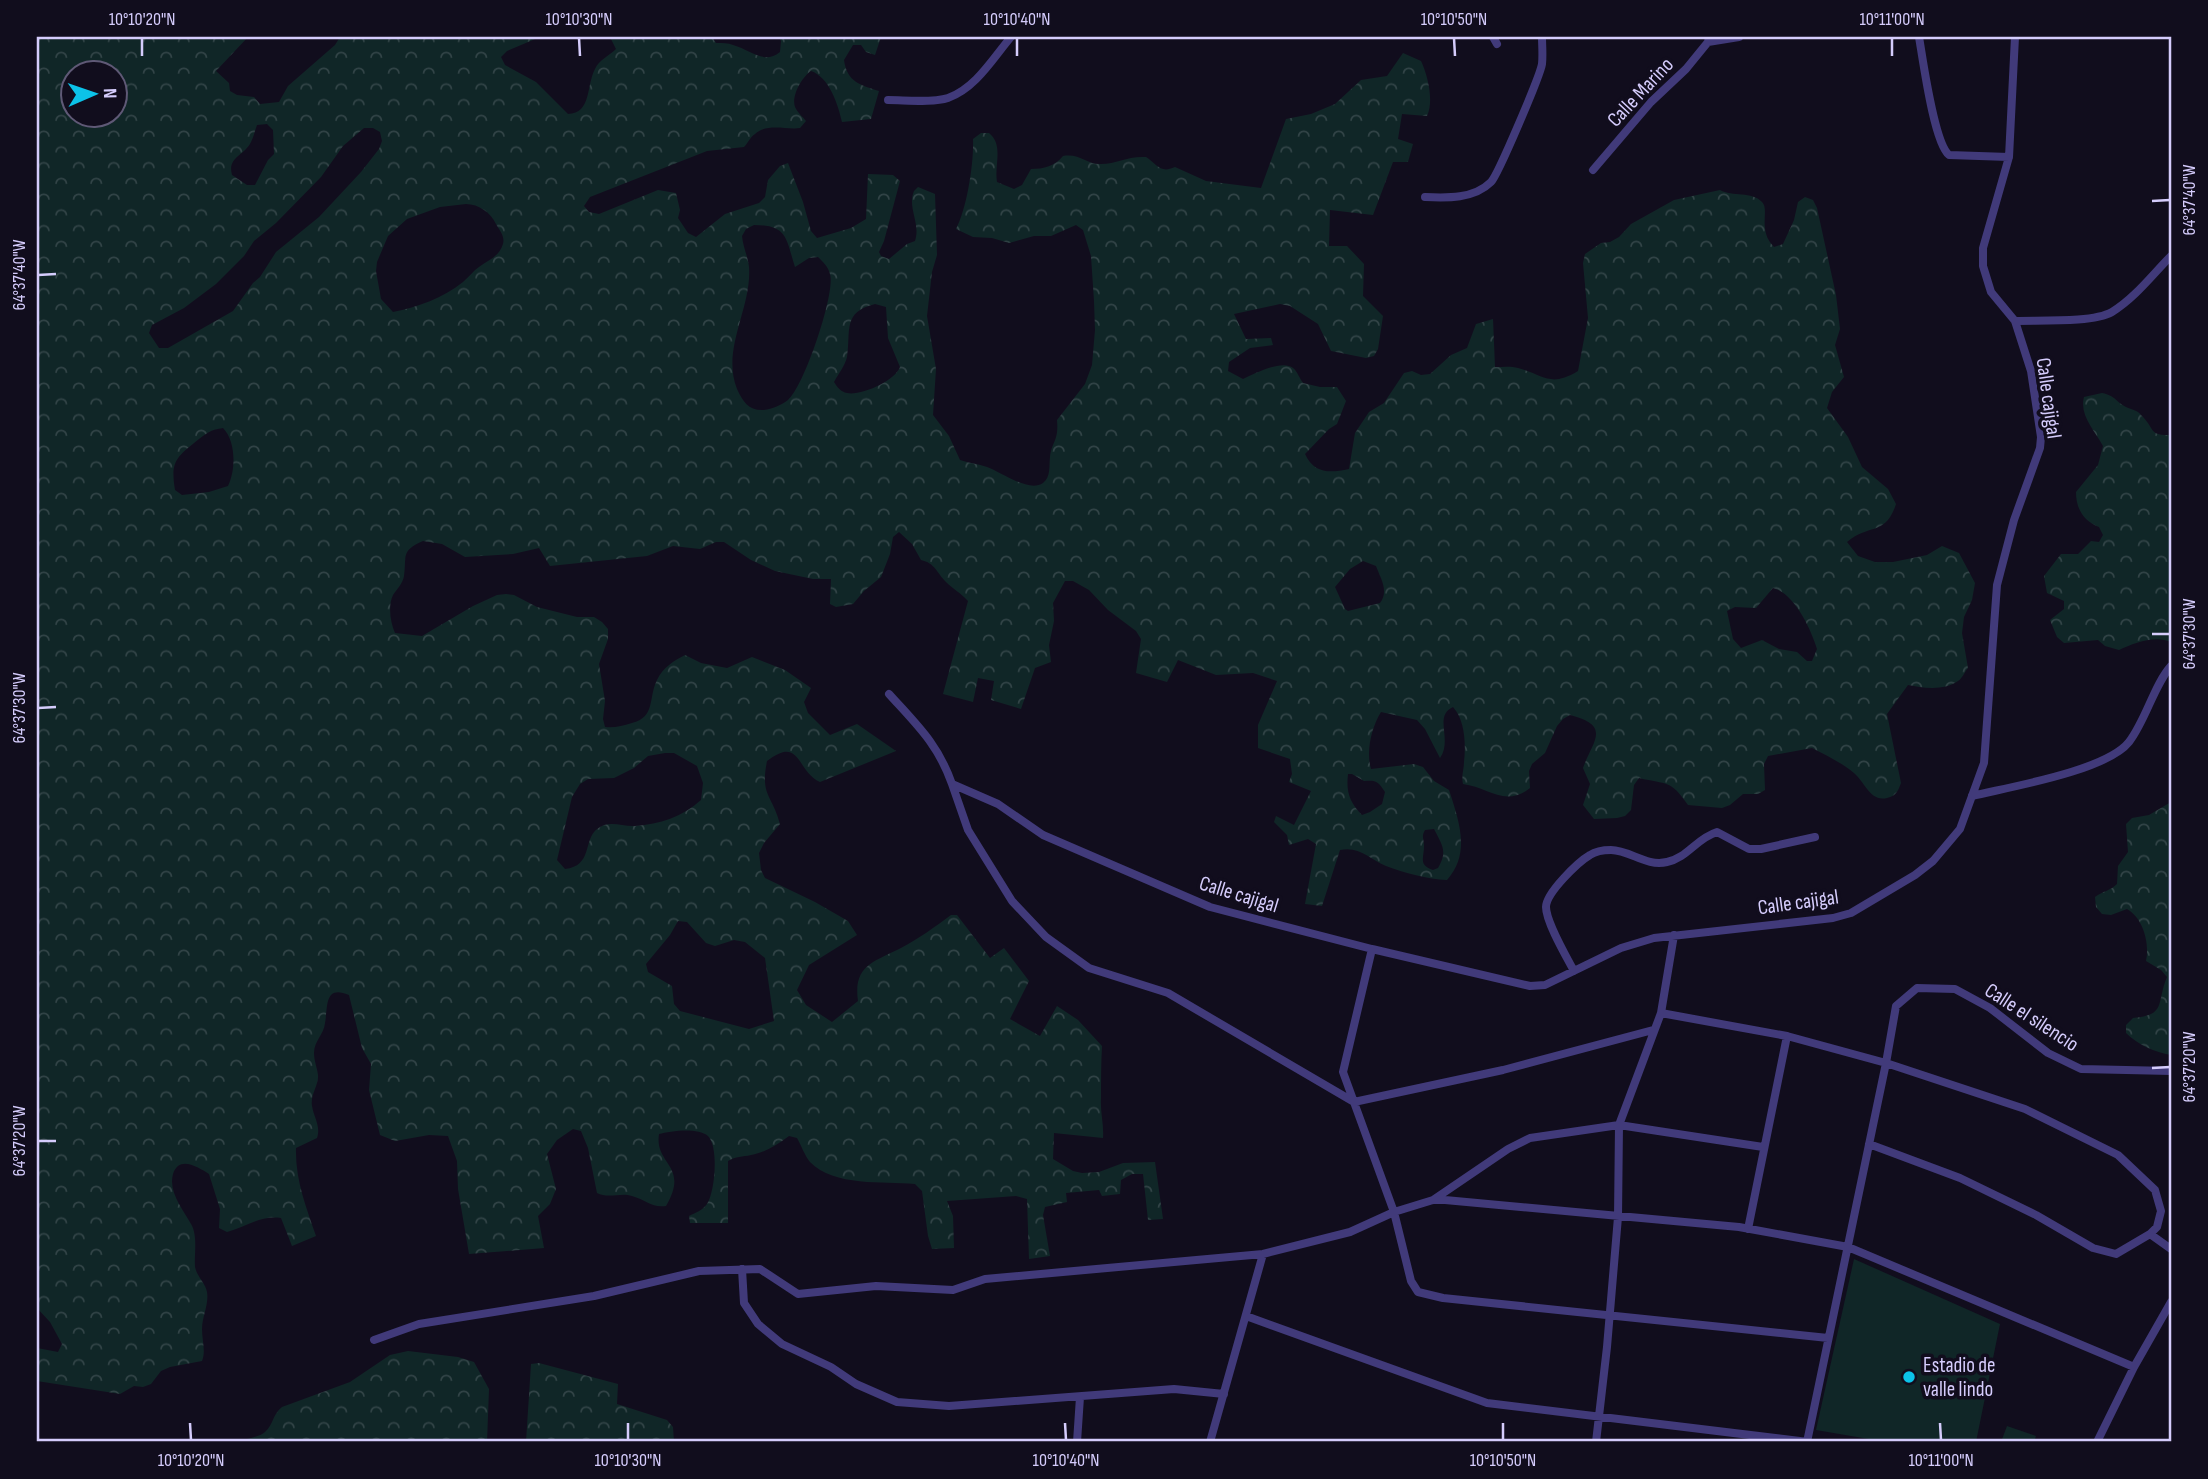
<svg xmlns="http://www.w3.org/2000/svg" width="2208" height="1479" viewBox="0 0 2208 1479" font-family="'Sofia Sans Condensed',sans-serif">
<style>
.forest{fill:url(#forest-crowns);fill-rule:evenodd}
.pitch{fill:#102627}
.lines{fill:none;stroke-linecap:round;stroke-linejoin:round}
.street{stroke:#413a7a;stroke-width:8}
.ticks{fill:none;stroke:#d5ccfc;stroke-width:2.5}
.poi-dot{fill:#0cc2e8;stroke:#110d1d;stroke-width:2.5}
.labels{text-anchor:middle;stroke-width:7;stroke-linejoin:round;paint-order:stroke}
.street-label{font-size:21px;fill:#d5ccfc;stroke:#110d1d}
.poi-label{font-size:21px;fill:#d5ccfc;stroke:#110d1d;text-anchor:start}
.neatline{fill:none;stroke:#d5ccfc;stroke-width:2.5}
.ticks-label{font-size:18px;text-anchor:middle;fill:#d5ccfc}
</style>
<defs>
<pattern id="forest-crowns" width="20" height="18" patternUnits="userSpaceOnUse" patternTransform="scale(1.75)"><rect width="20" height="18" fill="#102627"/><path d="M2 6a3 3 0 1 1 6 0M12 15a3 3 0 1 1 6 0" fill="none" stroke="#324447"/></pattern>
</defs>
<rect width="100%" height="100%" fill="#110d1d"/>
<path class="forest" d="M37 37H248L216 71 229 83 230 91 237 95 254 97 260 104 279 102 288 86 335 45 340 37H540L507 51 501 57 505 65 536 82 568 114C592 113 586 86 595 69 599 60 609 56 616 49L610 37H712L716 43C722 43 728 43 733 45 751 50 764 65 780 52L781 41 779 37H881L875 55 866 52 861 45H853L844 60C847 82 860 85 879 91L871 119 842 122C838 104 829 77 811 71 802 77 791 96 795 107 797 112 803 117 806 121L800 128C787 130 766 123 755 134 750 137 748 143 744 147L707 151 590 197 584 206 589 212 599 214 658 190 676 193 680 210 678 218 688 233 696 237 725 214 759 203 765 197 768 180 780 166 788 163 803 202 811 231 817 238 851 228 866 219 868 174 893 175 900 181 884 241 879 252 881 256 889 259 907 244 915 241C921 223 907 208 914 191L918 187 935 194 937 255 932 272 927 316 936 369 933 415 949 436 960 460C969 463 978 464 987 467 1001 472 1029 493 1043 483 1051 477 1049 466 1050 457 1052 441 1059 441 1057 420L1085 384 1092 365 1095 330 1094 301 1091 256 1083 230 1076 225 1051 236H1034L1009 243 992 238 973 237 956 229C967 208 974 163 973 139L981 133H989C1004 145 994 165 997 182L1014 189 1022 185 1031 169C1044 169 1055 166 1063 156 1080 153 1087 165 1101 164 1117 164 1127 156 1146 157 1157 164 1160 174 1175 167L1206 181 1261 188 1286 119 1311 114 1335 104 1361 80 1387 76 1403 53 1421 61C1428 76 1434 101 1427 116L1402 114 1398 139 1413 144 1408 162H1393L1373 215 1330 210 1329 246H1347L1364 264 1363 296 1383 316 1378 349 1374 356 1366 358 1331 351 1318 324 1290 306 1280 304 1234 314 1246 339 1271 338 1273 345 1250 348 1229 362 1228 371 1243 379C1254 374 1282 359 1293 368 1297 371 1300 379 1303 383L1320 387H1337L1346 401 1337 424 1329 429 1305 454C1314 474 1330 473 1349 469L1355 433 1369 412 1384 403 1404 373 1412 371 1421 375 1430 374 1451 355 1467 348 1476 324 1493 319 1495 367C1503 367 1511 366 1518 368 1544 375 1550 388 1578 371L1588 318 1583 263 1585 254 1601 243 1610 242 1619 237 1631 224 1674 200 1720 190C1732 197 1752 191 1762 202 1770 210 1757 230 1774 247L1783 244 1794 220 1798 202 1805 197 1813 200 1817 208 1836 295 1840 329 1835 345 1844 377 1832 392 1827 408 1848 437 1862 467 1888 489 1896 504C1885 537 1869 523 1847 542L1858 556 1875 562H1893L1927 555 1942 546 1959 553 1975 583 1972 600 1964 617 1962 633 1968 668C1965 671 1962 679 1958 681 1944 691 1923 688 1908 685L1887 714 1901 783C1898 791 1896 796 1887 798 1870 802 1865 782 1854 773 1842 763 1826 755 1812 748L1768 756 1764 764 1765 790 1758 794H1743L1730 805 1722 808 1688 805C1670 779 1668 785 1639 778L1634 785 1631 810 1625 816 1617 818 1594 819 1583 805 1590 784 1583 768C1593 740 1612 726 1570 715L1563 719 1557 726 1545 753 1532 764 1529 771 1530 788C1505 808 1488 787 1463 784 1461 776 1464 770 1464 762 1466 744 1465 720 1453 707 1433 716 1453 739 1440 758L1425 729 1417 720 1381 712C1371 728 1366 752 1371 769L1414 764 1423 767 1434 781 1449 790C1459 821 1471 853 1447 880 1428 879 1404 873 1386 866 1369 859 1360 846 1340 850L1322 906 1305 904 1316 844 1308 839 1289 845 1287 835 1274 822 1276 816 1294 825 1311 791 1289 782 1292 774 1290 759 1258 748V725L1277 681 1253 673 1216 675 1178 660 1167 682 1136 673 1141 639 1136 631 1108 610 1089 590 1073 581H1065L1053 603 1054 621 1049 645 1051 662 1035 668 1021 709 991 700 994 681 978 678 973 702 943 694 968 601C961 593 953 589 946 582 937 573 935 563 921 560L912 544 899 532 893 537 890 554 881 577 864 591 853 604 836 607 830 604 831 579H813L775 571 751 560 724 542H716L700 549 673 546 647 556 550 566 539 548 513 554 465 557 442 544 423 541C400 551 407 556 404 576 403 583 397 589 393 595 388 605 390 622 395 633L422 636 473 606 497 595 506 594 514 595 537 607 577 617H594L602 622 608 629V639L599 664 605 701 603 719 605 727C615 728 622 726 632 723 656 717 648 698 657 680 663 667 674 661 685 655L701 663 727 668 752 657 785 670 811 688 804 702 808 713 830 735 857 724 896 751 820 782C796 771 801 735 767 761 760 796 772 794 780 824L764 843 759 853 761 870 765 878 815 902 848 921 857 935 809 965 797 990 806 1005 832 1022 858 1001C853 965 874 962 901 948 918 939 935 927 951 915H957L990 958 1004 948 1029 981 1010 1019 1040 1036 1057 1006 1078 1020 1102 1046C1101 1063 1101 1081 1101 1098 1100 1112 1104 1124 1103 1138L1054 1133 1053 1159 1073 1171 1082 1173 1099 1172 1123 1163 1155 1162 1163 1219 1148 1220 1143 1174H1132L1121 1180 1120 1194 1102 1196 1099 1190 1066 1193 1067 1202 1045 1207 1043 1215 1050 1256 1029 1259 1027 1199 1016 1196 947 1201 953 1216 954 1248 932 1249 928 1236 922 1191 915 1184C884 1181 834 1187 810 1162 805 1156 801 1145 797 1138L789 1136C777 1145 766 1152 751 1155 742 1157 736 1156 728 1161V1223H690L689 1216C695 1213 703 1210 707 1204 715 1192 719 1147 708 1136 698 1127 670 1131 659 1134 654 1165 690 1165 666 1206 652 1208 646 1200 632 1196 621 1192 609 1199 597 1193L588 1148 581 1131 573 1129 557 1140 547 1154 556 1189 550 1204 538 1216 544 1248 469 1254 458 1189 457 1161 448 1136 429 1135 395 1141 380 1135 369 1090 371 1064 362 1048 349 995C324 984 328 1007 325 1023 324 1034 314 1041 314 1053 314 1061 317 1067 318 1075 319 1085 310 1095 312 1106 314 1118 321 1126 317 1138L296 1148C295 1179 306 1207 316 1236L292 1246 281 1218C260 1215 246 1227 227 1232L219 1228 220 1209 209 1174C198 1167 179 1155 173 1174 168 1192 183 1209 191 1224 198 1236 194 1254 195 1267 197 1277 205 1282 207 1292 209 1305 202 1316 202 1329 202 1341 206 1351 202 1361L170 1367 161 1371 151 1384 143 1387 134 1386 120 1394 37 1381V1348L58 1352 62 1344 50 1322 37 1308ZM74 74H116V116H74ZM267 124 273 130 274 154 268 160 255 185H247L232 175C227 157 244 156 251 142 254 136 255 130 257 125ZM364 128H373L380 132 382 141 379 149 361 172 319 217 276 252 260 277 253 283 233 311 168 348H159L149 333 152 325 184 308 216 284 244 256 254 241 276 223 321 177 343 146ZM466 204C479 204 491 213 496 224 500 231 505 236 503 244 499 257 488 260 479 267 473 271 469 277 463 282 443 298 418 307 393 312L381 299 376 271 377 262 388 236 407 219 440 207ZM754 225C788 225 786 239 795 267L809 258 818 257C823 262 828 266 830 274 836 292 804 387 788 400 782 405 772 409 764 410 749 411 743 402 737 389 721 349 752 308 749 267 748 257 743 247 742 236L746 229ZM875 304 886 307 888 338 900 367C895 381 861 396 847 393 841 392 837 387 834 382 838 374 845 366 847 357 851 331 842 312 875 304ZM223 428C236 441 236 470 228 486L209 492 182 495 175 490C170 460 177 457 199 439 209 432 210 430 223 428ZM1363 561 1376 566C1381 579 1389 591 1380 603L1348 611 1345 609 1335 587 1350 569ZM1773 588C1794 593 1811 629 1817 649L1812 661H1807L1797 652 1779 649 1762 640 1741 648 1733 639 1727 611 1735 607 1756 608ZM665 753H674L697 766 703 783 701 800C682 817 660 824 635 826 622 827 609 819 597 829 583 840 593 866 565 869L557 860 572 797 580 784 588 779 614 778 634 768 648 756ZM1348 774H1352L1364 781C1376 780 1378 781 1385 792L1382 804 1370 812 1362 815C1349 802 1346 791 1348 774ZM1434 829C1442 845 1448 851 1438 868L1433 870C1418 865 1424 858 1424 846 1424 838 1421 837 1425 830ZM678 921 687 922 706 943 715 946 734 940 745 942 765 958 774 1021 749 1029 680 1011 674 1004 672 986 648 972 646 964 670 935Z
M2102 393C2116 396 2116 402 2126 407 2132 410 2137 410 2141 415 2155 428 2148 436 2171 435V642C2155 635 2134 643 2119 650L2105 646 2098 640 2064 643 2057 637 2050 620 2064 609V601L2047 593 2044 576 2061 554H2078L2091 541 2099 542 2103 535 2099 527C2083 521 2076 508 2076 492L2098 465 2103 446C2095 431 2079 415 2084 397Z
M2171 802V1055C2155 1052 2138 1045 2126 1033V1025L2133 1018C2167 1015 2156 1003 2167 977L2161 970 2146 961C2150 943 2143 918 2127 909L2111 915 2102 914 2096 907 2095 897C2103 891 2110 891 2117 884L2118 866 2128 852 2126 824 2132 818 2149 815Z
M408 1351 458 1357 474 1362 489 1389 487 1442H237C245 1439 260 1437 265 1432 274 1424 272 1415 282 1407L350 1382 390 1355Z
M539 1363 618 1384 617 1404 667 1420 673 1427 674 1442H526L531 1364Z"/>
<path class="pitch" d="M1854 1259 2000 1324 1976 1442H1886L1816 1430Z
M2007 1426 2036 1436 2034 1442H2001Z"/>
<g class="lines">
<path class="street" d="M1493 37 1497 44
M1919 37C1923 60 1934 143 1949 155L2009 157
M1708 42 1739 37
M888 100C905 100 933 103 948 98 976 88 993 58 1011 37
M1593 170 1651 102 1686 69 1708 42 1709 37
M1425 197C1447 198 1474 199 1491 182 1498 175 1540 76 1542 64 1543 55 1542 45 1542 37
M2015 321C2039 320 2093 323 2112 312 2135 298 2153 274 2171 256
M889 694C917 725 938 744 952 784L998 804 1043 835 1210 907 1372 949 1530 986 1545 985 1621 948 1654 938 1833 918 1851 913 1915 875 1933 861 1960 829 1984 763 1997 585 2014 520 2040 448 2041 437 2031 371 2015 321 1991 292 1983 266V248L2009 157 2015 37
M952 784 968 830 1012 901 1046 937 1089 968 1168 993 1354 1102 1503 1070 1653 1030
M1972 796C2009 787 2106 771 2129 742 2146 720 2154 685 2171 666
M1372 949 1343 1072 1394 1212 1411 1281 1418 1292 1443 1298 1828 1338
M1574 971C1566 956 1546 922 1546 907 1546 893 1578 862 1590 855 1596 851 1604 850 1611 850 1630 850 1646 867 1667 862 1687 858 1697 838 1717 832L1749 849H1761L1815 837
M1661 1013 1787 1036 1886 1063 2025 1109 2118 1155 2155 1190 2161 1211 2157 1227 2150 1234 2116 1254 2093 1248 2036 1215 1960 1178 1869 1144
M1433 1200 1508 1149 1530 1138 1619 1125 1763 1147
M1748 1229 1787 1036
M2150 1234 2171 1249
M742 1269 744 1303 758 1324 782 1344 831 1367 856 1384 897 1402 949 1406 1174 1389 1224 1394
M1246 1316 1487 1403 1808 1442
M374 1340 419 1324 594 1296 699 1271 760 1269 798 1294 876 1286 953 1290 985 1279 1263 1254 1350 1232 1394 1212 1433 1200H1445L1739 1227 1848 1247 2134 1367
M1077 1442 1080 1397
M1210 1442 1263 1254
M1596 1442 1607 1347 1618 1217 1619 1125 1661 1013 1674 935
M1807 1442 1886 1063 1896 1006 1917 988 1955 989 1990 1008 2048 1053 2081 1069 2171 1071
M2097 1442 2134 1367 2171 1302"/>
</g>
<path class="ticks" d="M142 38V56M579 38 580 56M1017 38V56M1454 38 1455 56M1892 38V56M2152 201 2170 200M38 275 56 274M2152 634H2170M38 708 56 707M2152 1068 2170 1067M38 1141H56M190 1423 191 1440M628 1423V1440M1065 1423 1066 1440M1503 1423V1440M1940 1423 1941 1440"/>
<circle class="poi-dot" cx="1909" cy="1377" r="7"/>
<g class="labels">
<g class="street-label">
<text transform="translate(1640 92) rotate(-47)" y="7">Calle Marino</text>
<text transform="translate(2049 398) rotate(82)" y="7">Calle cajigal</text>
<text transform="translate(1239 894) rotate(17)" y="7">Calle cajigal</text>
<text transform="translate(1798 902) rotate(-8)" y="7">Calle cajigal</text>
<text transform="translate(2032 1017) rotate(33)" y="7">Calle el silencio</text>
</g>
<g class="poi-label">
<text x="1923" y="1372">Estadio de<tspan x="1923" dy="24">valle lindo</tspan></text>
</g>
</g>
<rect width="2208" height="1479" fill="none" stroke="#110d1d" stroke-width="77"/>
<g transform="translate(94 94) rotate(88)"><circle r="33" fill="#110d1d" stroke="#5f5976" stroke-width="2"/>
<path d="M0-5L12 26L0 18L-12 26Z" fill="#0cc2e8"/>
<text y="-10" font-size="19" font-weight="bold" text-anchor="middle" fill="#d5ccfc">N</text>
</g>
<rect x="38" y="38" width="2132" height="1402" class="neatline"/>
<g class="ticks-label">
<text x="142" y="25">10°10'20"N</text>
<text x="579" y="25">10°10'30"N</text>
<text x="1017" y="25">10°10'40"N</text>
<text x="1454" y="25">10°10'50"N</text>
<text x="1892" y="25">10°11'00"N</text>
<text transform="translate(2189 200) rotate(-90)" y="6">64°37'40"W</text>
<text transform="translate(19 275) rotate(-90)" y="6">64°37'40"W</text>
<text transform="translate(2189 634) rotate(-90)" y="6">64°37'30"W</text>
<text transform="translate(19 708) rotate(-90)" y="6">64°37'30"W</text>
<text transform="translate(2189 1067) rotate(-90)" y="6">64°37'20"W</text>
<text transform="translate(19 1141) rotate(-90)" y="6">64°37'20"W</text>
<text x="191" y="1466">10°10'20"N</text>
<text x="628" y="1466">10°10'30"N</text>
<text x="1066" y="1466">10°10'40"N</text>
<text x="1503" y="1466">10°10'50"N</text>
<text x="1941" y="1466">10°11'00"N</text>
</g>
</svg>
